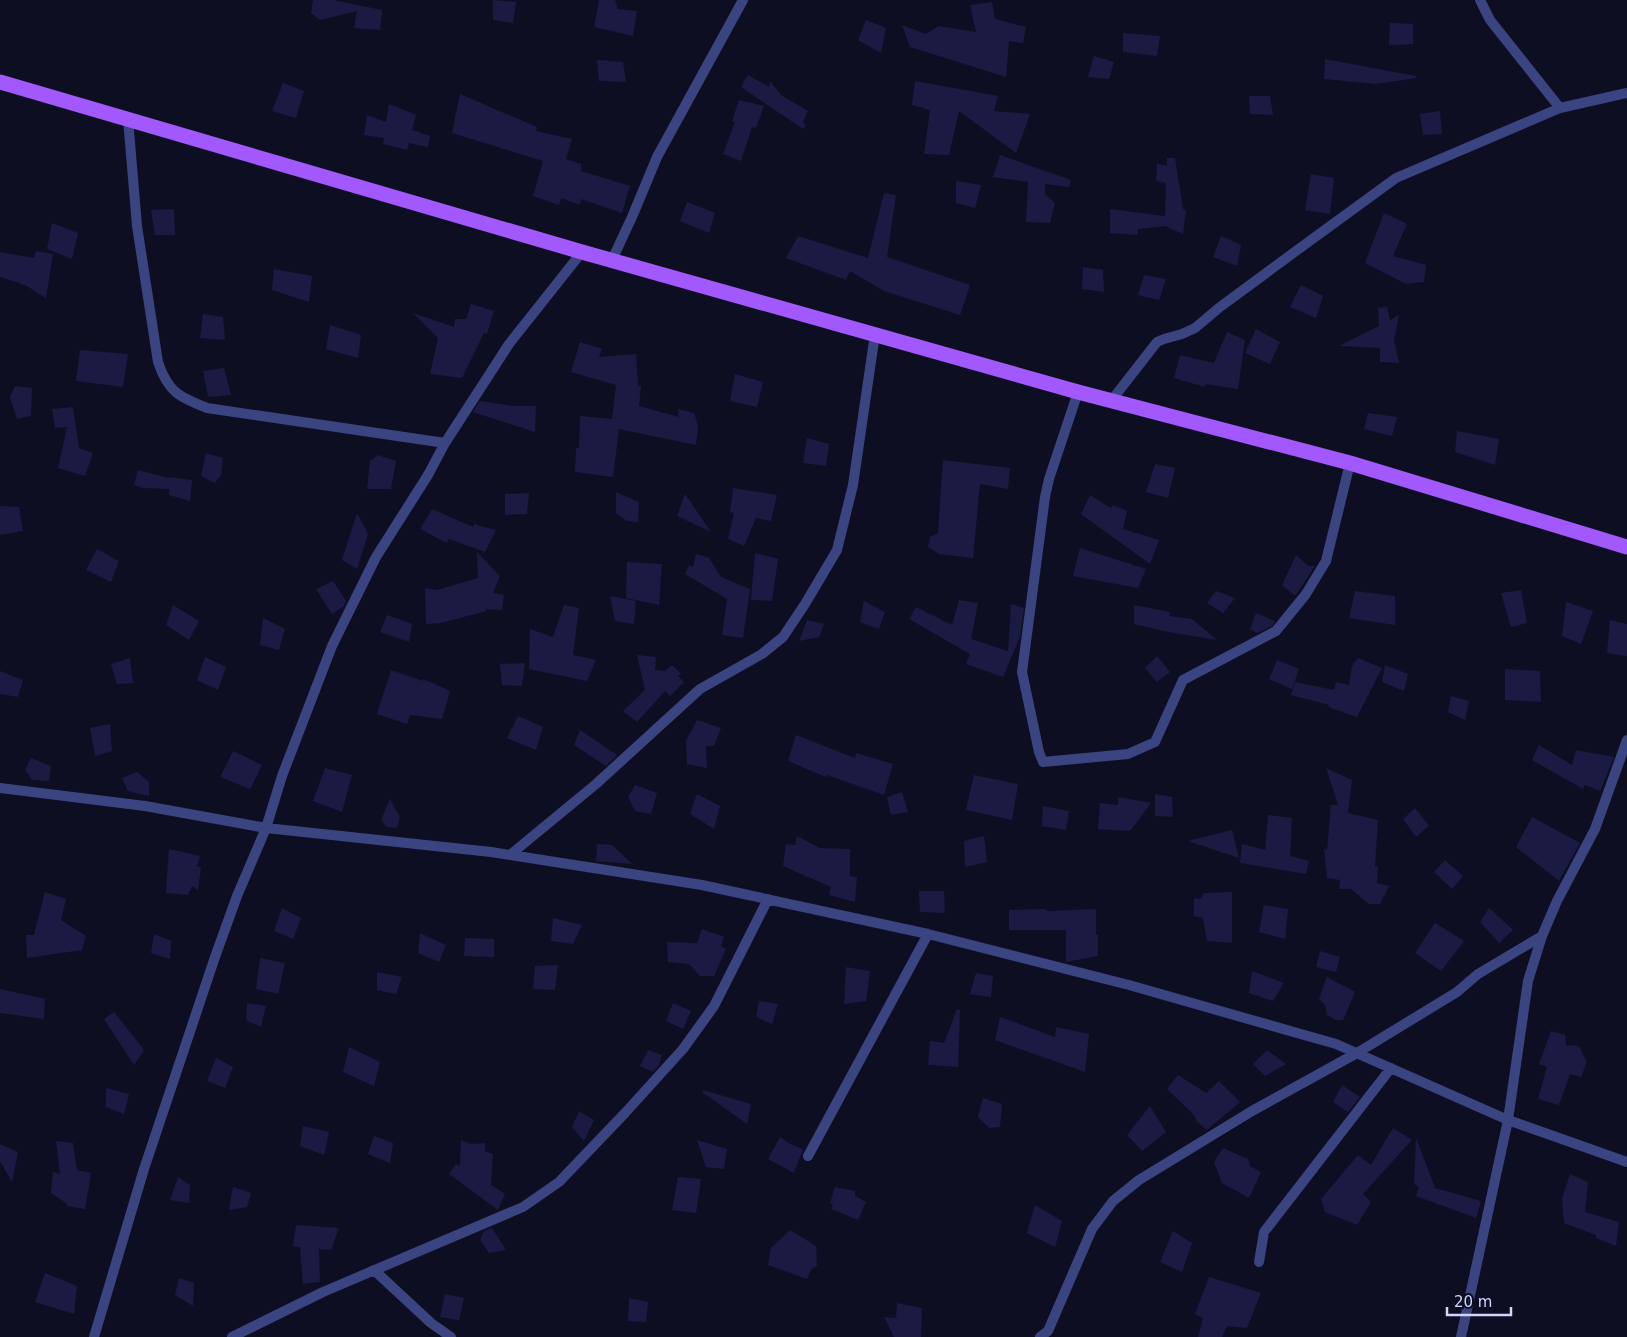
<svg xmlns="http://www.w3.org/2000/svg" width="1627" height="1337" viewBox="0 0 1627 1337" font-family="'DejaVu Sans',sans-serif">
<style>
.building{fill:#1b1a43}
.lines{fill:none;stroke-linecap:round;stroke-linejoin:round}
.street{stroke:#3a4481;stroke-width:10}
.primary{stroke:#a159fd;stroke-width:15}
</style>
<rect width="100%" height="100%" fill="#0e0e23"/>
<path class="building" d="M313 0H333L382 10 380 30 354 28 357 11 320 20 311 13Z
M493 0 516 2 513 23 493 20Z
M599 0H615L618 9 637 11 633 36 594 27Z
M992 2 995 19 1026 27 1023 43 1009 41 1006 77 910 47 902 25 926 34 939 26 976 32 970 5Z
M866 20 886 28 881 53 858 40Z
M1390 23 1413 24V44L1389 45Z
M1123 33 1160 36 1157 56 1123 52Z
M1094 56 1114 62 1109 79 1088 77Z
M1325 59 1416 76V78L1376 84 1324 79Z
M597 60 623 62 626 82 599 81Z
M748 75 769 87 770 81 781 95 808 111 803 122 806 126 803 129 741 87Z
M915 81 998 96 994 111 1030 114 1016 153 959 111 949 155 924 154 930 110 912 105Z
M283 83 304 91 296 118 272 111Z
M460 94 537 127 536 131 572 139 566 159 581 164V171L630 186 622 213 581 199 580 205 561 198 559 205 533 196 543 161 452 133Z
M1249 96H1270L1273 115 1250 114Z
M739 100 764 106 756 128 752 127 741 161 723 154 735 122 732 121Z
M389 104 416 115 412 130 430 136 428 147 409 143 407 150 383 144 384 138 364 135 367 115 386 122Z
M1440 111 1442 134 1423 135 1420 114Z
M1000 155 1071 180 1069 187 1045 184V194L1055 203 1050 223 1026 222 1028 182 993 177Z
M1167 158H1175L1183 209 1186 210 1183 234 1165 226 1138 229V235L1110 233V209L1165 216 1166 183 1156 181 1157 164 1167 166Z
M1311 174 1334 178 1330 214 1305 210Z
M956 181 981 185 975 208 956 203Z
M884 193 896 195 887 257 970 285 960 315 884 291 850 271 846 280 786 258 798 236 868 258Z
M687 202 715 213 709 233 680 221Z
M174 209 175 235H155L151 210Z
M1384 213 1407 224 1393 256 1426 265 1424 282 1406 284 1365 263Z
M52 223 78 233 72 259 47 249Z
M1221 236 1241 245 1237 266 1213 257Z
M36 251 53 254 46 298 25 285 0 277V252L34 258Z
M1083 267 1103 270 1104 292 1082 289Z
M274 269 312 276 309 302 272 290Z
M1144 275 1166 279 1159 300 1138 295Z
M1301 285 1323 296 1316 318 1290 307Z
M471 304 494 311 487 334 484 333 462 378 430 374 438 338 413 313 454 327 455 319H466Z
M1387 307 1390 320 1399 315 1394 340 1399 363 1380 362V348L1339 346 1379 326 1378 308Z
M203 314 223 317 225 340 200 338Z
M330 325 361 335 358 358 326 349Z
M1256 329 1280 342 1270 364 1245 353Z
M1227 332 1245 340 1238 389 1205 384V387L1174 378 1180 355 1214 363Z
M580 342 602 349 599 357 636 354 638 386H641L639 406 679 417 678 409 694 413 698 425 696 445 619 429 613 477 575 472 576 448H579L580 416 612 419 616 385 571 372Z
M80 350 128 354 123 387 76 381Z
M224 368 231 395 208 397 203 371Z
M735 374 763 382 757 407 730 401Z
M15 386 32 388 31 416 17 419 10 397Z
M480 401 513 406H536L535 432 473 412Z
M73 407 79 448 93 453 85 476 58 468 67 427 55 428 52 409Z
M1368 413 1397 417 1392 436 1364 429Z
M1457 431 1499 439 1495 465 1455 452Z
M807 438 829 444 826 466 803 463Z
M206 453 223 458 221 475 215 483 201 476Z
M378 455 396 461 391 489H367L370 461Z
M943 460 1010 468 1008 489 980 484 973 558 939 554 928 547 930 537 938 533Z
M1155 464 1175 468 1168 498 1146 492Z
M138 470 169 478V477L192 480 190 501 169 495V489L142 488 134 485Z
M733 488 777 495 771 521 756 518 744 546 728 539 734 513 730 512Z
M616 492 639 502 638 522 627 521 616 513Z
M529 493 527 514 505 515V494Z
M685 494 711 532 677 516Z
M1090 495 1111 508 1113 505 1127 511 1123 529 1159 540 1150 564 1081 514Z
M0 506 19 507 23 531 0 535Z
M432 509 473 527 474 524 496 530 485 552 449 539 447 543 420 529Z
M357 513 368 534 357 569 342 560Z
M1080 548 1146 569 1138 588 1073 576Z
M97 549 119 561 111 582 86 570Z
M477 552 500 576 493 593 504 595 502 610 486 609V611L441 623 426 624 425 588 437 590 478 578Z
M755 553 778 559 772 601 751 600Z
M696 554 709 558 721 577 750 589 743 638 722 635 727 599 685 574 689 565 693 567Z
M1296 555 1308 566H1315L1295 596 1282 585Z
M627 562 662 564 659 605 626 598Z
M333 581 346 601 344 606 332 614 316 589Z
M1521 590 1527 623 1511 627 1501 593Z
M1216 591 1235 598 1223 613 1207 603Z
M1355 591 1395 596V625L1349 618Z
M610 596 636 601 634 624 615 621Z
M959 600 978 603 971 639 1008 651 1011 604 1024 608 1020 637 1003 677 966 664 970 654 909 619 916 607 952 625Z
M864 601 885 612 879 629 860 622Z
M1566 602 1593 611 1581 644 1562 636Z
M173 605 199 621 189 640 166 625Z
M564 605 579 608 573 655 596 660 587 681 529 669 530 629 553 637Z
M1134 605 1170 612 1169 616 1192 619 1217 640 1168 632 1134 624Z
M1256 613 1275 621 1272 626 1257 633 1250 629Z
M387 615 412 624 409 642 380 632Z
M263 618 285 629 279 650 260 645Z
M807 620 824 624 819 637 799 641Z
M1610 620 1627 624V656L1607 653Z
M637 655 656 657 655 670 665 671 672 665 681 674 678 676 684 682 670 696 665 691 637 722 623 711 645 690Z
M1157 656 1170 672 1157 682 1145 668Z
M205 657 226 667 218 690 197 680Z
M130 658 133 683 117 684 111 664Z
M1358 658 1382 668 1357 717 1328 707 1329 705 1291 695 1295 682 1334 690 1336 682 1349 685 1352 666Z
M1277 660 1299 669 1292 689 1269 679Z
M525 663 522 686 502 685 500 664Z
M1385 665 1408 674 1404 691 1382 682Z
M1505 669 1540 671 1541 702 1505 700Z
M391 670 423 681V679L450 691 442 719 410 715 407 724 377 714Z
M0 671 23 680 18 697 0 694Z
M1451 696 1469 701 1465 720 1448 712Z
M518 716 543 727 536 750 507 738Z
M697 720 721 728 714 746H706L707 768 687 764 686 741Z
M110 724 112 751 95 756 90 728Z
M580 730 617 755 606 766 574 745Z
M796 735 855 758 856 753 893 764 884 795 827 775 826 777 788 761Z
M1539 745 1572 765 1576 750 1614 757 1600 791 1585 785 1583 789 1532 760Z
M233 751 262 765 250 789 220 777Z
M31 758 51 766 49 781 32 780 25 770Z
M325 768 352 775 342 812 313 801Z
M1326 768 1352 780 1348 813 1378 820 1375 866 1378 867 1377 883 1389 886 1380 904H1369L1351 889H1339L1340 880 1327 878 1324 849 1327 850 1331 805H1338Z
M137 772 149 782V796L128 791 122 778Z
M974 775 1018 784 1012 820 966 810Z
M635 785 657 793 651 814 635 811 628 797Z
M902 792 908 812 891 815 887 797Z
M697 794 720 806 714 829 690 814Z
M1155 794 1172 797 1173 817 1155 816Z
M1118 797 1151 803 1130 831 1098 829 1100 803 1118 805Z
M390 799 400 817 397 828 387 827 381 820Z
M1043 806 1069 811 1066 830 1042 826Z
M1415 808 1429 826 1416 837 1403 819Z
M1268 815 1292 818 1290 856 1309 861 1306 874 1240 863 1242 844 1265 850Z
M1532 817 1580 843 1559 881 1516 847Z
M1232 830 1239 858 1188 841Z
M797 836 820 848 850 849V876L857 877 855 902 829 895 831 887 783 866 786 844 795 845Z
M984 836 987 862 965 867 964 841Z
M597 844 612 845 632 864 596 861Z
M169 849 200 856 197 867H201L198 890 192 886 188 895 166 893Z
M1445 860 1463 876 1452 889 1434 872Z
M919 891H944L945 913 920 912Z
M45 892 66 899 61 920 86 936 82 950 27 958 26 935H34Z
M1232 892V943L1207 941 1203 918 1194 916V898L1201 899 1204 893Z
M1264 905 1288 909 1285 939 1259 932Z
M282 908 301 918 293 939 274 931Z
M1489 908 1513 930 1499 943 1480 922Z
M1046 909 1047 911 1096 909V935H1098V956L1066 962V930H1009V910Z
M553 918 582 925 573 944 551 941Z
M1435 923 1464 941 1441 971 1415 953Z
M702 929 724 937 721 946 726 949 714 976H700L689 964 668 962 667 942 697 943Z
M420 933 446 945 439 962 418 953Z
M154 934 171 941 170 959 151 953Z
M465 938 494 939V957L464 956Z
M1320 951 1340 957 1336 972 1316 967Z
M260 958 285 963 278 994 256 989Z
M558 965 555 990 533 989 535 966Z
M846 967 870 971 866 1001 844 1004Z
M1252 971 1284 983 1273 1001 1249 993Z
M377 972 402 977 396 994 377 990Z
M976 973 993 976 991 997 970 994Z
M1327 977 1355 992 1343 1020H1336L1327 1015 1325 1005 1319 999Z
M0 989 45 999 44 1019 0 1013Z
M759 1001 778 1004 772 1024 756 1017Z
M247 1003 266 1006 261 1027 246 1020Z
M673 1003 691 1011 683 1029 666 1021Z
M957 1009 960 1010 958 1067 928 1065 930 1041 944 1043Z
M114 1012 144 1050 134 1065 104 1019Z
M1000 1017 1055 1037 1056 1027 1089 1034 1085 1072 995 1040Z
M1551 1031 1565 1035 1566 1045 1579 1046 1587 1062 1581 1077 1570 1074 1559 1105 1538 1099 1547 1067 1539 1064Z
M349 1047 380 1062 374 1086 343 1072Z
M648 1050 662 1055 659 1065 653 1072 640 1066Z
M1267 1050 1286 1064 1265 1076 1253 1064Z
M216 1058 233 1067 225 1088 207 1081Z
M1178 1075 1206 1093 1219 1081 1240 1102 1207 1130 1197 1122 1194 1115 1167 1089Z
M1342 1085 1360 1097 1348 1112 1333 1102Z
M106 1088 129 1094 124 1114 106 1107Z
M703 1090 751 1104 747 1124 702 1092Z
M983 1098 1002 1104 1000 1127 989 1128 978 1117Z
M1150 1106 1166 1132 1142 1151 1127 1135Z
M579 1111 594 1120 584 1141 572 1127Z
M303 1126 329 1132 324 1155 300 1146Z
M1393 1128 1412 1140 1363 1194 1371 1202 1357 1225 1325 1212 1321 1199 1358 1155 1371 1165Z
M374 1136 393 1143 390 1163 368 1154Z
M780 1137 790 1144 803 1149 794 1173 768 1159Z
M1416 1138 1435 1188 1481 1201 1476 1218 1416 1196 1419 1187 1414 1184Z
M461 1140 471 1144 485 1143V1151L493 1154 491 1185 505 1194 498 1210 449 1174 456 1164 460 1166Z
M697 1140 727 1149 724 1169 706 1167Z
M56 1141 73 1143 77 1170 91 1173 85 1209 67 1206 66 1203 51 1193 53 1172 60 1174Z
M0 1144 18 1152 12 1182 0 1161Z
M1223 1148 1248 1159 1250 1166 1261 1172 1249 1198 1222 1183 1214 1162Z
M1570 1174 1588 1182 1585 1212 1619 1222 1616 1246 1596 1238V1235L1564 1223 1562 1199Z
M178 1177 190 1185 189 1203 170 1200Z
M678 1177 701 1179 696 1213 672 1210Z
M233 1187 251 1193 247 1207 229 1210Z
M835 1187 855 1191V1196L866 1202 858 1220 831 1209 833 1204 830 1203Z
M1035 1205 1062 1221 1055 1247 1027 1233Z
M296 1225 339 1228 331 1250 319 1249 320 1282 303 1284 300 1247 293 1246Z
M492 1228 506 1250 489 1253 480 1240 484 1231Z
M790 1230 816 1246 817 1266 812 1268 807 1279 768 1265 771 1248Z
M1173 1231 1192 1243 1182 1272 1160 1262Z
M45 1273 77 1286 74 1314 35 1302Z
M1209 1277 1261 1293 1247 1328 1227 1326 1222 1337H1198L1203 1318 1195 1314Z
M179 1278 194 1283 193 1306 175 1295Z
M445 1294 464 1298 459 1320 440 1317Z
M629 1298 648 1302 646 1322 628 1321Z
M897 1303 922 1308 921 1337H894L884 1317 896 1318Z"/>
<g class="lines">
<path class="street" d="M1480 0 1490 20 1560 108
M128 119 137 226 158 362C168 392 179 397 207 408L445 443
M612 260 632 217 657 157 743 0
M1078 392 1049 479 1045 497 1022 672 1039 752 1043 762 1128 754 1155 742 1183 680 1276 631 1306 594 1326 561 1350 463
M1111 401 1157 342 1164 339 1182 334 1195 328 1220 307 1296 251 1396 178 1560 108 1627 93
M0 788 145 806 266 828 491 852 702 885 928 934 1129 985 1336 1044 1508 1120 1627 1162
M510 855 596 784 700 689 762 654 783 637 805 604 837 550 853 485 875 334
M808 1156 928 934
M1259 1262 1264 1232 1391 1068
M374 1270 431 1323 451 1337
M94 1337 144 1169 215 957 237 896 266 828 282 776 332 646 376 557 428 475 445 443 509 344 582 252
M232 1337 323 1292 523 1207 559 1182 625 1113 683 1049 714 1006 768 899
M1040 1337 1048 1331 1092 1229 1113 1201 1139 1180 1252 1111 1357 1053 1457 992 1478 974 1542 936
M1461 1337 1508 1120 1528 981 1542 936 1557 901 1595 829 1627 740"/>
<path class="primary" d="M0 82 582 252 1078 392 1350 463 1627 547"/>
</g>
<path d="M1447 1307v8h64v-8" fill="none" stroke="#d1d4fe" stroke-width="2.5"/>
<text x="1454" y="1307" font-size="15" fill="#d1d4fe" stroke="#0e0e23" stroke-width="4" paint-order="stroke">20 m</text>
</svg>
